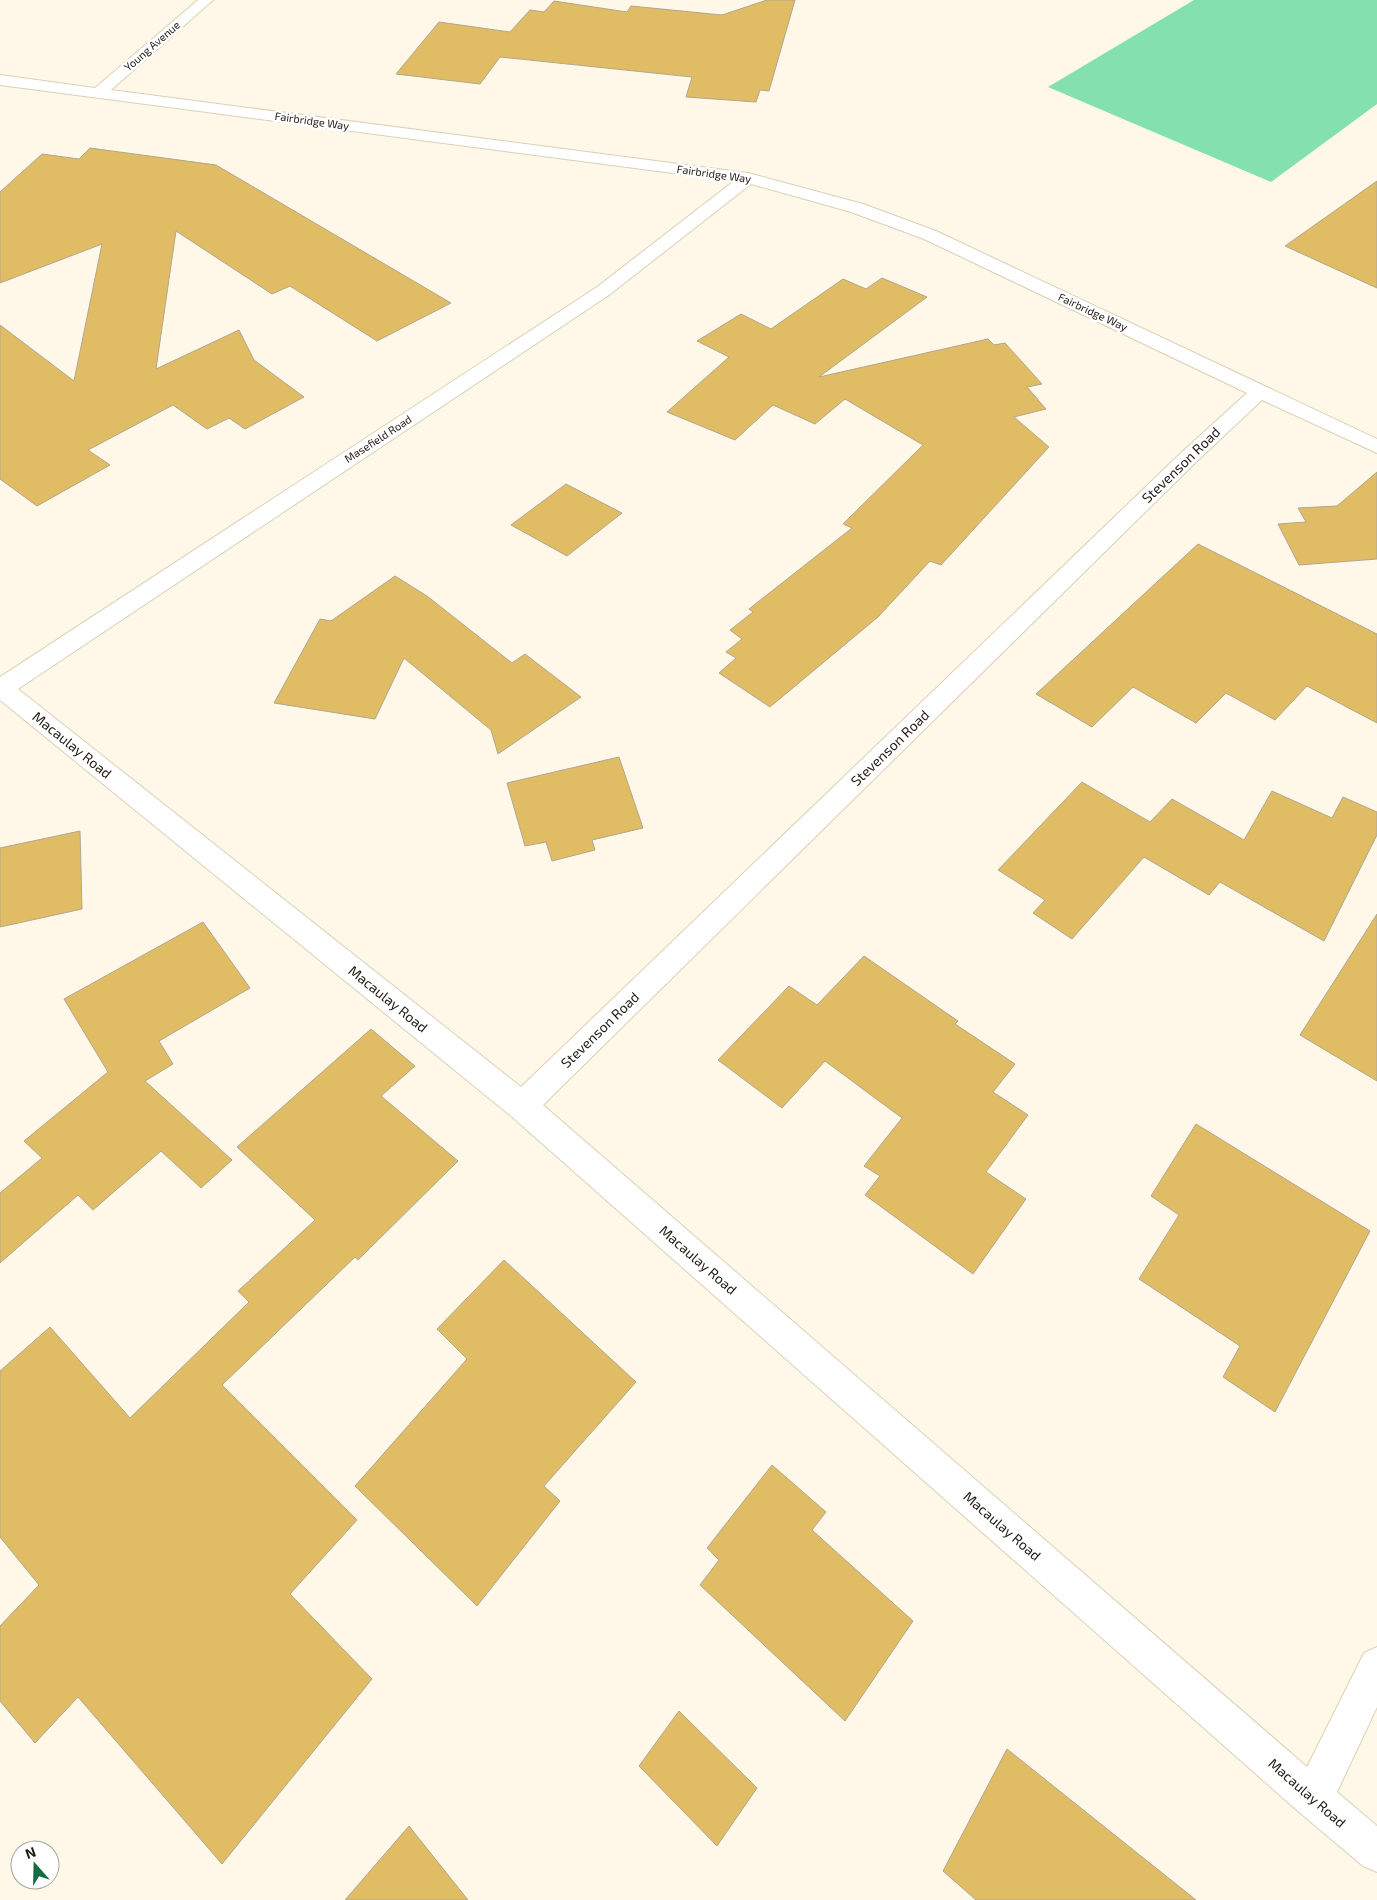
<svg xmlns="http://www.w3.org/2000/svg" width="1377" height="1900" viewBox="0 0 1377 1900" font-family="'Exo 2',sans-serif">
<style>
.green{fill:#84e0af}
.building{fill:#e0bd65;stroke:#b1a68e}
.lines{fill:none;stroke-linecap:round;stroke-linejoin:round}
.minor-casing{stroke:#dad0b6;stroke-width:2}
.minor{fill:#fff;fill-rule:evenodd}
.labels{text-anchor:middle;stroke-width:5;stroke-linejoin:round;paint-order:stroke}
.far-street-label{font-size:11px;fill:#1f1b12;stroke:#fff}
.street-label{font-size:14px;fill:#1f1b12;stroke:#fff}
</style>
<rect width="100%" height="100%" fill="#fff8e9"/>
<path class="green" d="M1194 0H1377V104L1271 182 1048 87Z"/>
<path class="building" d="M767 0H795L769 91 760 90 756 102 686 97 692 77 500 57 480 84 396 74 439 22 510 32 530 10 544 12 554 1 627 12 631 6 722 15Z
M90 148 216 165 451 303 377 341 290 286 272 294 176 231 156 369 239 330 254 360 304 397 245 429 229 418 207 429 173 405 88 450 110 465 37 506 0 479V325L74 381 102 244 0 283V192L42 154 79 159Z
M1377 181V288L1285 246Z
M882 278 927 297 819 377 988 339 994 345 1005 343 1042 384 1027 387 1046 409 1014 417 1049 447 941 565 930 561 878 617 770 707 719 673 736 658 726 652 742 639 730 630 753 612 749 609 852 528 843 524 923 445 845 399 815 424 773 405 735 440 667 412 729 357 697 341 741 314 771 329 843 279 866 289Z
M1377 472V559L1299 565 1278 524 1306 522 1298 508 1337 506Z
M566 484 622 513 567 556 511 525Z
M1198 544 1377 634V723L1307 686 1275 720 1226 693 1196 723 1133 687 1092 727 1036 694Z
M395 576 427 596 512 663 525 654 581 697 498 754 491 730 404 658 375 719 274 703 320 619 331 621Z
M619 757 643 828 592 840 595 850 552 861 546 842 525 846 507 783Z
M1082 782 1150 822 1172 799 1244 840 1272 791 1332 818 1343 797 1377 812V835L1324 941 1220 882 1209 895 1144 857 1072 939 1033 913 1045 900 998 870Z
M80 831 82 909 0 927V848Z
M1377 914V1081L1300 1035Z
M203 922 250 988 159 1041 173 1064 145 1081 232 1160 201 1188 161 1151 93 1210 78 1195 0 1263V1193L42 1158 24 1141 108 1072 64 999Z
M864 956 958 1021 955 1024 1015 1064 993 1092 1028 1115 986 1172 1026 1199 973 1274 865 1195 880 1176 864 1166 902 1118 825 1061 782 1108 718 1060 789 986 817 1005Z
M371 1029 415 1066 381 1096 458 1161 358 1260 355 1257 222 1385 357 1520 290 1594 372 1679 222 1864 78 1697 35 1743 0 1701V1626L39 1585 0 1537V1371L50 1327 130 1418 249 1302 238 1291 315 1220 237 1147Z
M1196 1124 1370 1231 1275 1412 1223 1377 1240 1346 1139 1279 1179 1215 1151 1196Z
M504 1260 636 1382 544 1486 560 1501 477 1606 355 1486 467 1359 437 1329Z
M772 1465 826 1512 812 1530 913 1621 845 1721 700 1585 719 1560 707 1548Z
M679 1711 757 1788 717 1846 639 1766Z
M1007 1749 1196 1900H976L943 1871Z
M409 1826 468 1900H345Z"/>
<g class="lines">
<g class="minor-casing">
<path id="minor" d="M198 0H213L111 90 748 173 863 204 936 231 1377 439V453L1262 400 1196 462 543 1105 1307 1767 1364 1653 1377 1647V1707L1337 1792 1377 1826V1872L1363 1866 1299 1812 511 1116 0 700V677L597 287 734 181 0 85V75L95 88ZM751 184 851 212 924 239 1247 393 1182 452 521 1087 18 689 609 295Z"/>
</g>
<use href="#minor" class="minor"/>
</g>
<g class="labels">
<g class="far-street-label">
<text transform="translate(152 46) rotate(-41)" y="4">Young Avenue</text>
<text transform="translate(312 121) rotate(8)" y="4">Fairbridge Way</text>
<text transform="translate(714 174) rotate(8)" y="4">Fairbridge Way</text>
<text transform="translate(1093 312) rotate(25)" y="4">Fairbridge Way</text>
<text transform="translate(378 439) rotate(-33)" y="4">Masefield Road</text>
</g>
<g class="street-label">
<text transform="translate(1181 465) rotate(-44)" y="5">Stevenson Road</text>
<text transform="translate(72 745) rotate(39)" y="5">Macaulay Road</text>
<text transform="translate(890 748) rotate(-44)" y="5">Stevenson Road</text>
<text transform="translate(388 999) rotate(39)" y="5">Macaulay Road</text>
<text transform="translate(600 1030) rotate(-44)" y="5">Stevenson Road</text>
<text transform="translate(698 1260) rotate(41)" y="5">Macaulay Road</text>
<text transform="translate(1002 1526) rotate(41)" y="5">Macaulay Road</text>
<text transform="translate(1307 1793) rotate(41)" y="5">Macaulay Road</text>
</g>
</g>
<g transform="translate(35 1865) rotate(340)"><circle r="24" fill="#ffffff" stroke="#a5a4a0"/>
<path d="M0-4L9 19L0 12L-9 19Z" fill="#136f43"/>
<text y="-8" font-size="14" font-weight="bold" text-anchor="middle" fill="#1f1b12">N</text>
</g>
</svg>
